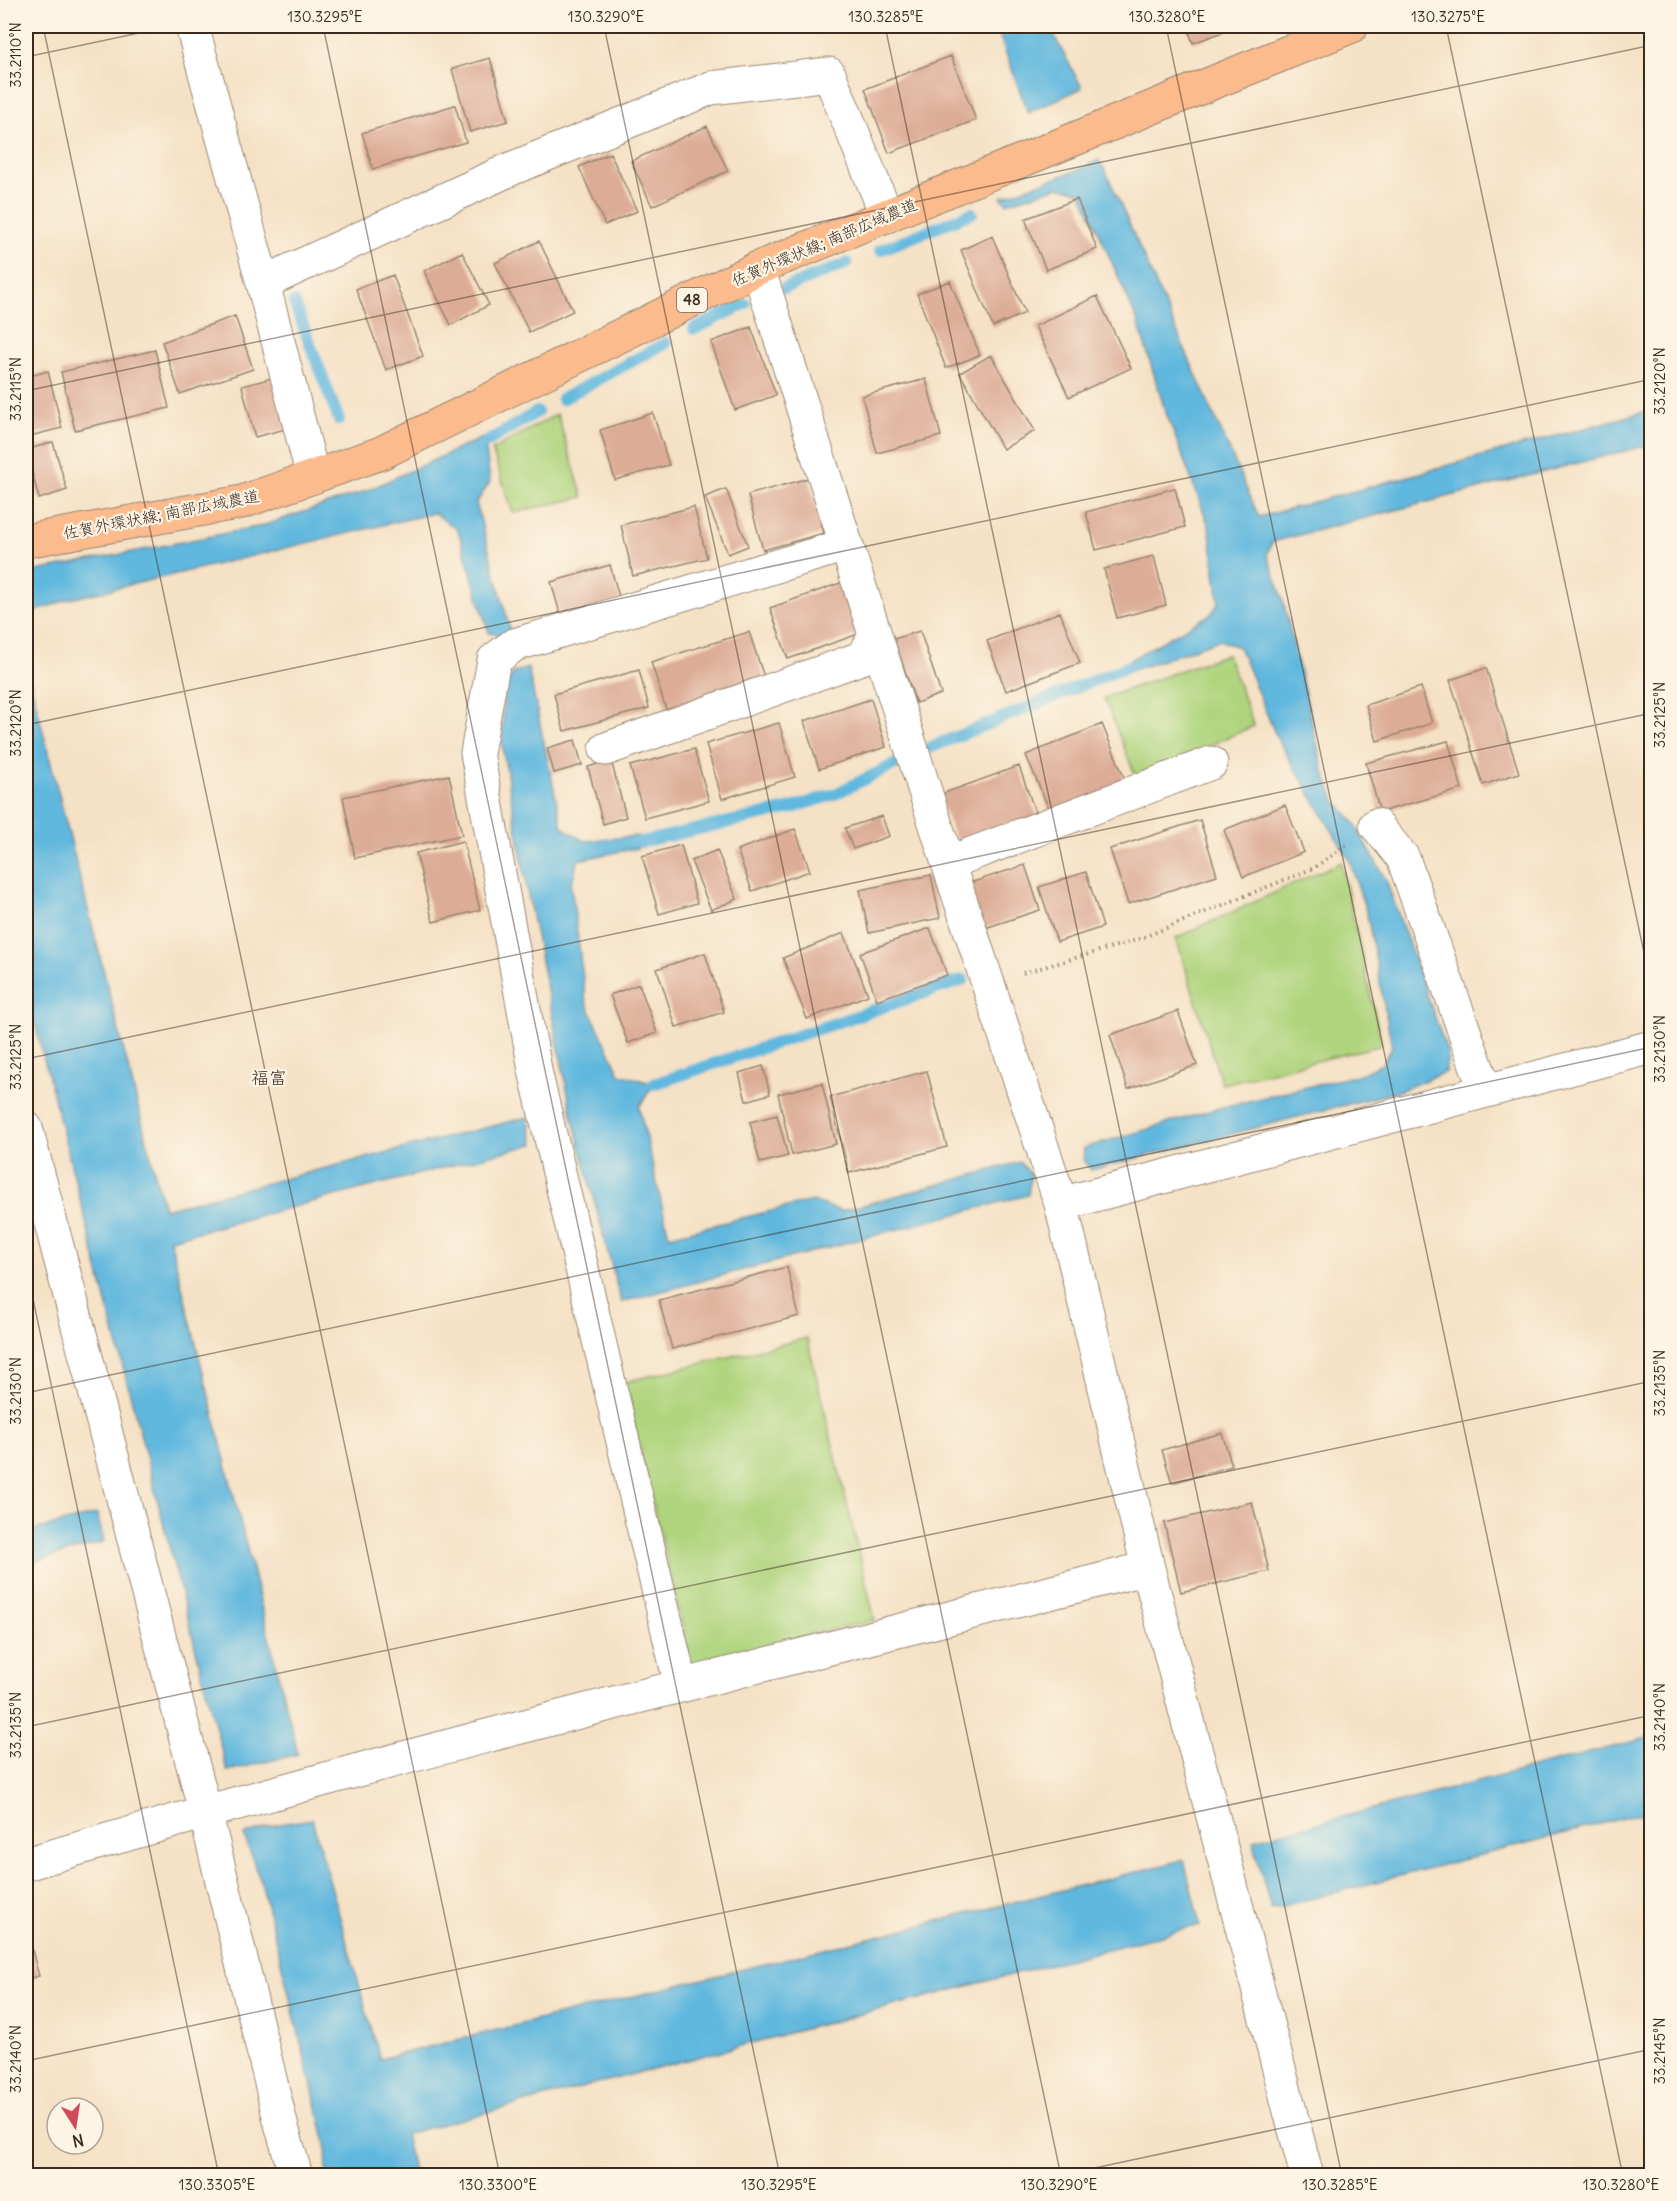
<svg xmlns="http://www.w3.org/2000/svg" width="1677" height="2201" viewBox="0 0 1677 2201" font-family="Delius,'Klee One',sans-serif">
<style>
.green{fill:#aed47d;stroke:#747f4e;stroke-width:1.5}
.water{fill:#61b8de;stroke:#4e717e;stroke-width:1.5}
.lines{fill:none;stroke-linecap:round;stroke-linejoin:round}
.stream{stroke:#61b8de;stroke-width:12}
.building{fill:#dcac96}
.minor-casing{stroke:#988672;stroke-width:35}
.primary-casing{stroke:#988672;stroke-width:35}
.path{stroke:#988672;stroke-width:4;stroke-dasharray:1.5 4.5;stroke-linecap:butt}
.minor{stroke:#fff;stroke-width:33}
.primary{stroke:#fbbb8d;stroke-width:33}
.ticks{fill:none;stroke:#3b2a1e;stroke-width:1.5;stroke-opacity:0.45}
.labels{text-anchor:middle;stroke-width:4.5;stroke-linejoin:round;paint-order:stroke}
.shield{fill:#fcf5e5;stroke:#75675a;stroke-width:1.5}
.shield-label{font-size:15px;font-weight:bold;fill:#3b2a1e}
.street-label{font-size:16px;fill:#3b2a1e;stroke:#fcf5e5}
.neighbourhood-label{font-size:18px;fill:#3b2a1e;stroke:#fcf5e5}
.neatline{fill:none;stroke:#3b2a1e;stroke-width:2}
.ticks-label{font-size:15px;text-anchor:middle;fill:#3b2a1e}
</style>
<rect width="100%" height="100%" fill="#fcf5e5"/>
<filter id="ink" filterUnits="userSpaceOnUse"><feTurbulence type="fractalNoise" baseFrequency=".0167" numOctaves="2"/><feDisplacementMap in="SourceGraphic" scale="12" xChannelSelector="R" yChannelSelector="G"/><feConvolveMatrix kernelMatrix="1 2 1 2 8 2 1 2 1" color-interpolation-filters="sRGB"/></filter>
<filter id="wash" filterUnits="userSpaceOnUse"><feTurbulence type="fractalNoise" baseFrequency=".008" numOctaves="4" result="noise"/><feDisplacementMap in="SourceGraphic" scale="24" xChannelSelector="R" yChannelSelector="G"/><feGaussianBlur stdDeviation="1.35" result="paint"/><feColorMatrix in="noise" values="0 0 0 0 0 0 0 0 0 0 0 0 0 0 0 0 0 1.4 0 .05"/><feComposite in="paint" operator="in"/></filter>
<g filter="url(#wash)">
<rect width="100%" height="100%" fill="#f5e1c5"/>
<path class="green" d="M557 414 583 497 513 513 492 450Z
M1227 654 1254 726 1136 777 1104 698Z
M1341 862 1382 1045 1222 1084 1176 938Z
M807 1338 875 1620 691 1664 624 1382Z"/>
<path class="water" d="M996 26H1049L1082 88 1028 113Z
M1099 160 1107 174 1259 517 1651 410 1652 444 1272 542 1267 554 1282 596 1323 769 1335 800 1353 821 1386 880 1448 1054 1445 1072 1399 1091 1091 1170 1083 1160 1084 1148 1223 1107 1358 1075 1382 1064 1392 1047 1367 914 1349 859 1277 738 1239 647 1219 640 1131 671 1126 662 1211 614 1219 603 1209 526 1164 407 1138 322 1081 192 1058 187 1007 203 1001 197 1078 170Z
M482 438 485 443 490 482 476 503 510 629 504 636 489 633 458 530 434 513 66 600 26 615V573L262 526 366 491Z
M26 665 164 1209 528 1117 534 1144 170 1239 298 1754 227 1771 26 989Z
M528 668 562 827 584 841 637 836 641 842 637 848 578 860 571 885 586 1002 620 1074 654 1084 639 1107 669 1236 812 1201 841 1211 1020 1162 1031 1175 1028 1195 621 1302 573 1119 529 901 502 745 504 690 513 673Z
M97 1514 104 1542 26 1564V1532Z
M1651 1737V1811L1271 1909 1253 1840Z
M312 1819 380 2059 1184 1860 1200 1925 405 2134 414 2175H327L326 2143 262 1886 244 1835 279 1824Z"/>
<g class="lines">
<path class="stream" d="M880 250 972 213
M785 288 847 263
M294 302 339 420
M694 329 745 304
M562 399 666 343
M485 443 537 412
M929 748 1129 666
M641 842 792 808 835 794 901 761
M654 1084 963 980"/>
</g>
<g id="blocks">
<path class="building" d="M1187 26H1239L1193 43Z
M951 56 976 120 889 153 865 89Z
M490 58 508 121 470 132 452 69Z
M455 105 466 142 373 169 362 133Z
M707 126 728 171 652 206 631 161Z
M610 153 637 211 605 225 579 167Z
M1077 199 1097 249 1046 270 1025 219Z
M992 236 1025 313 993 327 961 250Z
M539 241 573 311 529 332 495 263Z
M462 252 489 305 451 325 424 271Z
M393 275 423 356 386 370 356 289Z
M950 281 980 355 946 368 917 294Z
M1097 296 1131 368 1069 397 1035 326Z
M235 316 253 369 180 394 162 342Z
M751 327 776 395 735 410 711 342Z
M155 350 169 408 75 430 61 372Z
M991 355 1035 431 1003 449 960 373Z
M48 371 62 428 26 437V377Z
M276 377 289 428 255 437 242 386Z
M926 379 941 436 877 453 862 396Z
M653 413 669 465 615 480 600 430Z
M53 442 67 490 39 499 26 450Z
M809 478 824 533 763 550 748 495Z
M1175 488 1185 527 1096 550 1086 512Z
M726 489 748 546 728 554 705 497Z
M694 507 707 558 633 576 621 525Z
M1154 556 1166 605 1117 618 1104 569Z
M610 565 620 600 561 617 551 582Z
M846 581 864 632 788 659 770 608Z
M1060 612 1080 663 1006 691 987 641Z
M920 631 941 694 916 703 894 639Z
M749 632 765 680 667 712 651 662Z
M1486 668 1519 773 1483 785 1450 680Z
M639 670 649 708 564 731 554 694Z
M1421 687 1432 723 1377 741 1366 705Z
M871 699 886 747 819 769 804 721Z
M779 723 795 777 722 799 706 744Z
M1102 724 1127 784 1052 816 1026 755Z
M575 740 582 765 554 773 547 748Z
M1448 741 1462 789 1380 812 1366 763Z
M694 749 709 801 645 818 630 766Z
M611 760 626 817 603 824 588 767Z
M1019 766 1037 817 958 846 939 795Z
M449 775 462 835 355 858 343 797Z
M1285 805 1304 852 1243 877 1224 830Z
M882 816 889 836 853 849 845 828Z
M1200 820 1217 875 1128 904 1110 849Z
M795 829 810 871 752 891 737 850Z
M463 841 480 910 433 922 416 853Z
M681 845 697 903 659 914 642 856Z
M717 850 737 899 711 910 691 861Z
M1025 865 1040 910 982 929 967 884Z
M1086 872 1103 927 1057 942 1039 887Z
M931 875 940 918 869 933 860 890Z
M930 928 947 975 877 1000 860 953Z
M844 933 868 995 807 1019 783 958Z
M705 953 724 1012 676 1027 657 969Z
M639 984 657 1033 628 1043 610 995Z
M1178 1011 1197 1065 1128 1089 1110 1035Z
M763 1066 770 1094 746 1101 739 1073Z
M927 1071 947 1147 849 1173 830 1097Z
M822 1083 836 1144 792 1155 778 1094Z
M777 1115 788 1156 760 1163 750 1122Z
M787 1267 799 1316 672 1349 659 1300Z
M1222 1433 1232 1466 1172 1483 1162 1450Z
M1252 1502 1269 1571 1181 1592 1164 1523Z
M26 1928 39 1976 26 1979Z"/>
</g>
</g>
<g filter="url(#ink)">
<use href="#blocks" fill-opacity="0" stroke="#988672" stroke-width="1.5"/>
<g class="lines">
<g class="minor-casing">
<path id="minor" d="M192 26 263 283 313 477
M758 268 948 863 1061 1204 1148 1568 1307 2176
M263 283 513 168 711 88 829 74 887 216
M606 749 864 657 875 635
M1376 825 1403 858 1485 1090
M948 863 1211 763
M26 1128 205 1811 281 2124 296 2176
M1061 1204 1652 1047
M681 1686 536 1075 477 753 494 660 514 645 846 545
M26 1864C396 1754 773 1663 1148 1568"/>
</g>
<g class="primary-casing">
<path id="primary" d="M26 541 242 502 381 453 758 268 1352 26"/>
</g>
<path class="path" d="M1023 973 1134 941 1314 868 1346 845"/>
<use href="#minor" class="minor"/>
<use href="#primary" class="primary"/>
</g>
</g>
<path class="ticks" d="M43 26 500 2176M323 26 780 2176M604 26 1061 2176M885 26 1342 2176M1166 26 1623 2176M1446 26 1652 990M26 57 172 26M26 391 1652 45M26 725 1652 379M26 1059 1652 713M26 1266 219 2176M26 1393 1652 1047M26 1727 1652 1381M26 2061 1652 1715M1057 2176 1652 2049"/>
<g class="labels">
<rect class="shield" x="677" y="288" width="30" height="24" rx="4.5"/>
<g class="shield-label">
<text x="692" y="305">48</text>
</g>
<g class="street-label">
<text transform="translate(824 242) rotate(-23)" y="6">佐賀外環状線; 南部広域農道</text>
<text transform="translate(161 514) rotate(-11)" y="6">佐賀外環状線; 南部広域農道</text>
</g>
<g class="neighbourhood-label">
<text x="269" y="1084">福富</text>
</g>
</g>
<rect width="1677" height="2201" fill="none" stroke="#fcf5e5" stroke-width="66"/>
<g transform="translate(75 2126) rotate(168)"><circle r="28" fill="#fcf5e5" stroke="#afa495" stroke-width="1.5"/>
<path d="M0-4.5L10 22L0 15L-10 22Z" fill="#d1495b"/>
<text y="-9" font-size="16" font-weight="bold" text-anchor="middle" fill="#3b2a1e">N</text>
</g>
<rect x="33" y="33" width="1611" height="2135" class="neatline"/>
<g class="ticks-label">
<text x="325" y="22">130.3295°E</text>
<text x="606" y="22">130.3290°E</text>
<text x="886" y="22">130.3285°E</text>
<text x="1167" y="22">130.3280°E</text>
<text x="1448" y="22">130.3275°E</text>
<text transform="translate(16 55) rotate(-90)" y="5">33.2110°N</text>
<text transform="translate(1660 381) rotate(-90)" y="5">33.2120°N</text>
<text transform="translate(16 389) rotate(-90)" y="5">33.2115°N</text>
<text transform="translate(1660 715) rotate(-90)" y="5">33.2125°N</text>
<text transform="translate(16 723) rotate(-90)" y="5">33.2120°N</text>
<text transform="translate(1660 1049) rotate(-90)" y="5">33.2130°N</text>
<text transform="translate(16 1057) rotate(-90)" y="5">33.2125°N</text>
<text transform="translate(1660 1383) rotate(-90)" y="5">33.2135°N</text>
<text transform="translate(16 1391) rotate(-90)" y="5">33.2130°N</text>
<text transform="translate(1660 1717) rotate(-90)" y="5">33.2140°N</text>
<text transform="translate(16 1725) rotate(-90)" y="5">33.2135°N</text>
<text transform="translate(1660 2051) rotate(-90)" y="5">33.2145°N</text>
<text transform="translate(16 2059) rotate(-90)" y="5">33.2140°N</text>
<text x="217" y="2190">130.3305°E</text>
<text x="498" y="2190">130.3300°E</text>
<text x="779" y="2190">130.3295°E</text>
<text x="1059" y="2190">130.3290°E</text>
<text x="1340" y="2190">130.3285°E</text>
<text x="1621" y="2190">130.3280°E</text>
</g>
</svg>
